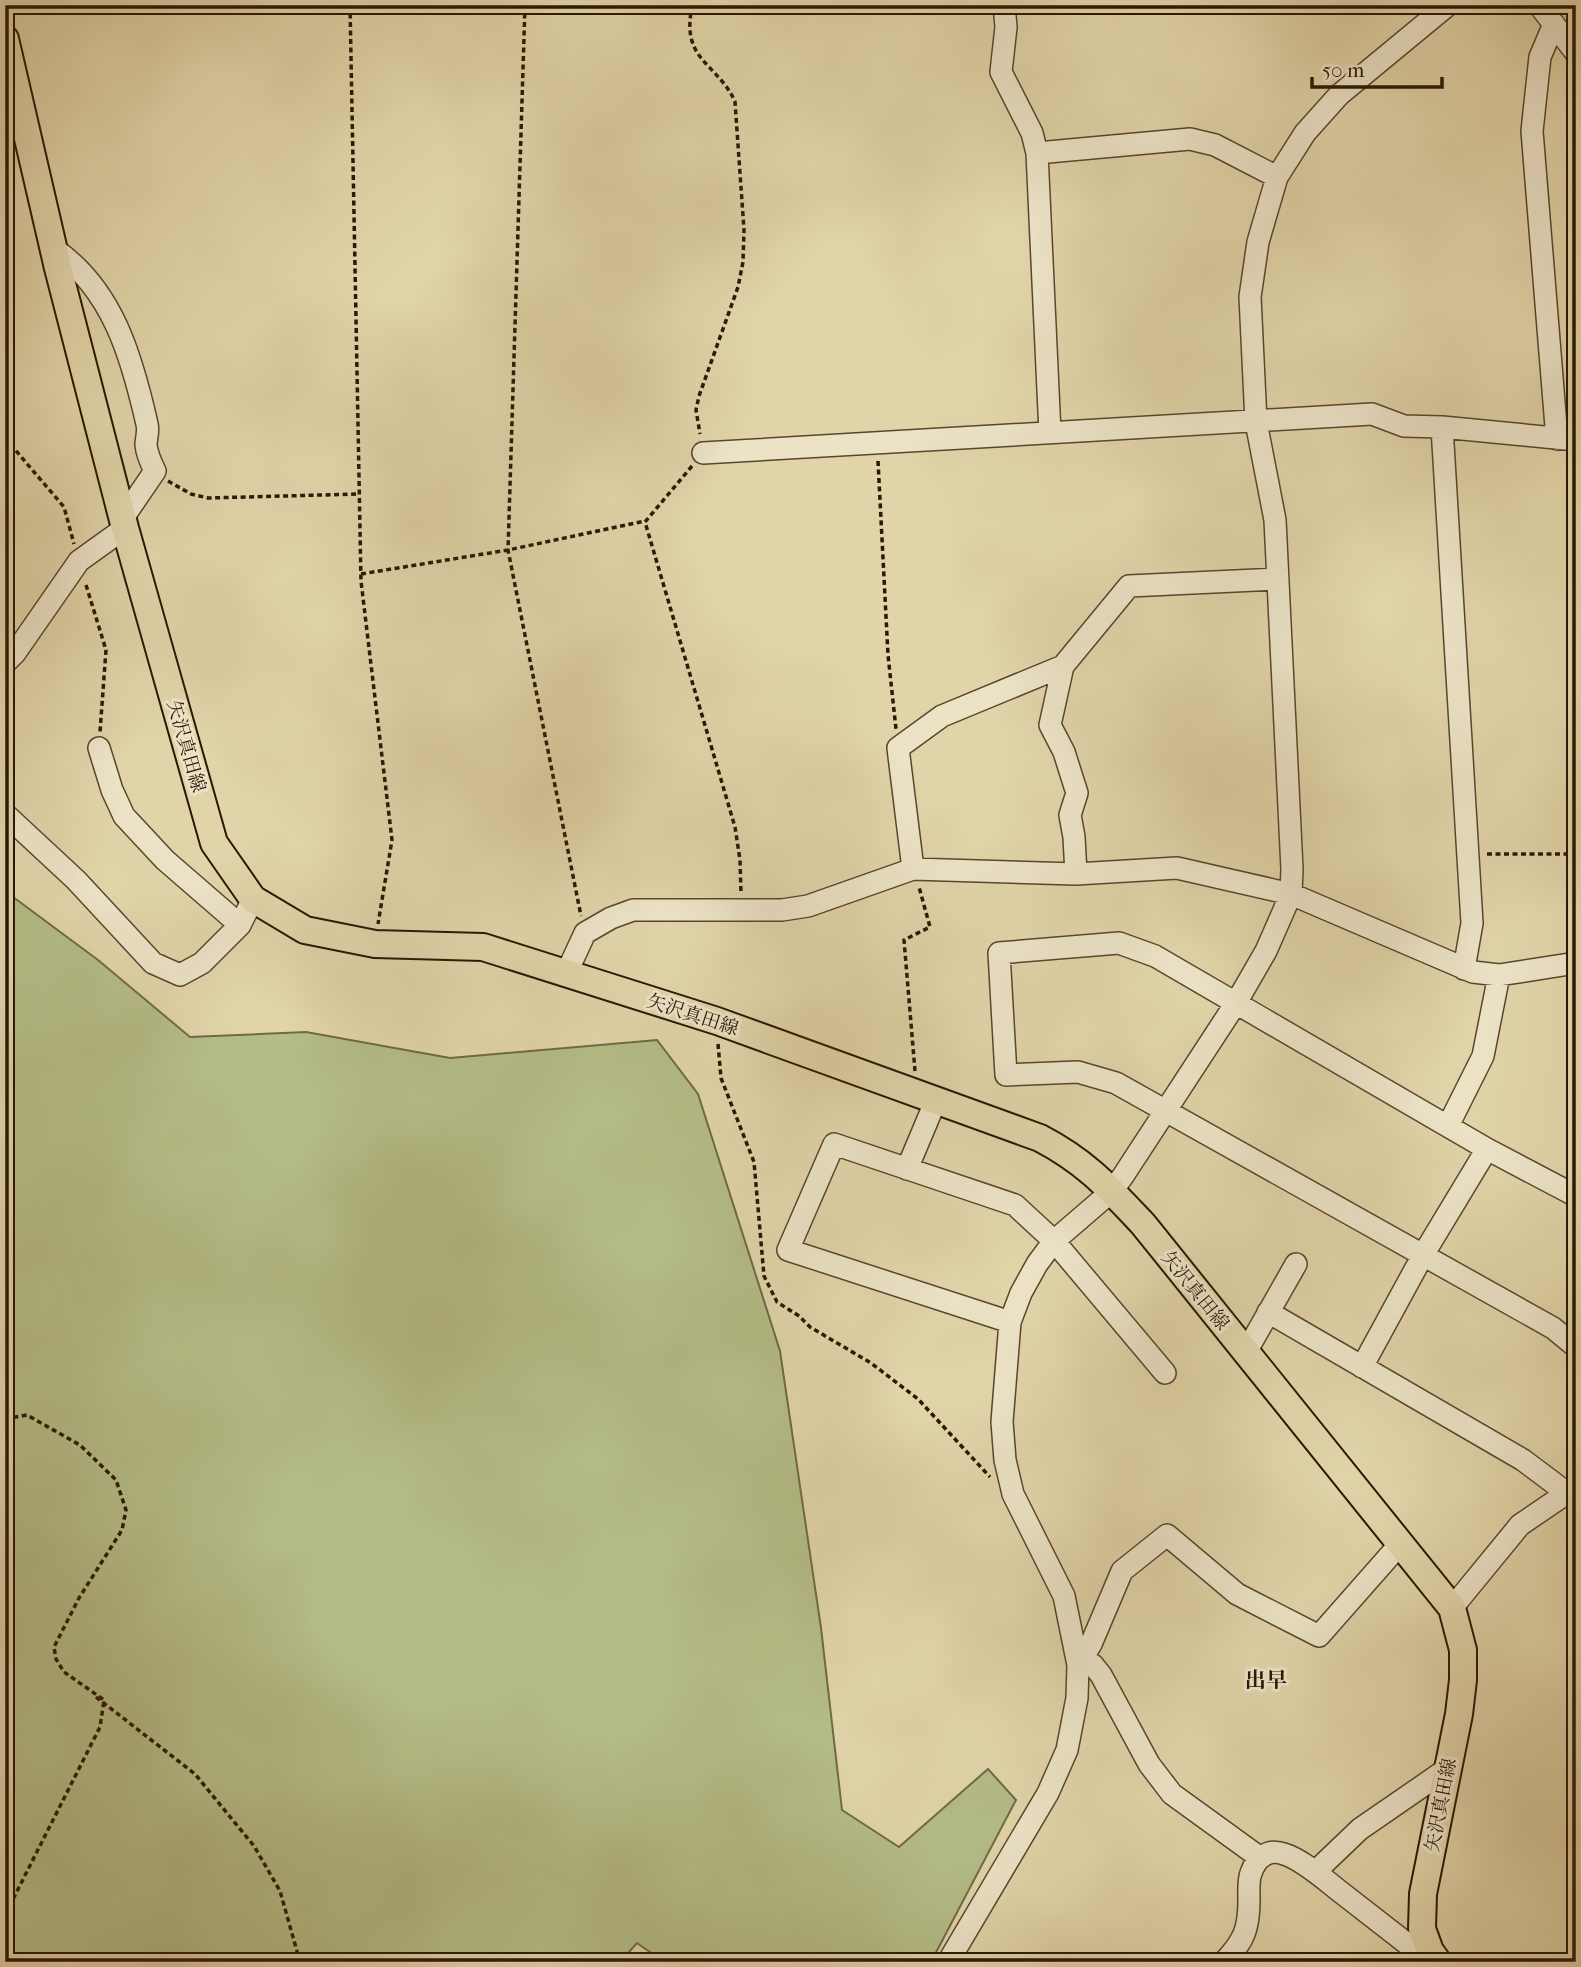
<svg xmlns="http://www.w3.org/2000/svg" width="1581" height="1967" viewBox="0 0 1581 1967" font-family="'IM FELL French Canon','Noto Serif JP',serif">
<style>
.green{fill:#b4bc87;stroke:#6f6a46;stroke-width:2}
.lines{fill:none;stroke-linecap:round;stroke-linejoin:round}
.minor-casing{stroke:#58462d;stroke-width:24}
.major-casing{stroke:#2a1704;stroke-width:30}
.path{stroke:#2a1704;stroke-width:3.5;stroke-dasharray:5 3.5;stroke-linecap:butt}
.minor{stroke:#ece3c7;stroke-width:21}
.major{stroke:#e1d4a9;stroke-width:26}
.labels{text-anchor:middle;stroke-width:6;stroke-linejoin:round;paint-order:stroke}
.street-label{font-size:19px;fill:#2a1704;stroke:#ece3c7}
.neighbourhood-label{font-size:21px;font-weight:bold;fill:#2a1704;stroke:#ece3c7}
</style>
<rect width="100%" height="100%" fill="#e1d4a9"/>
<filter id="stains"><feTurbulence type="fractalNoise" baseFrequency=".00286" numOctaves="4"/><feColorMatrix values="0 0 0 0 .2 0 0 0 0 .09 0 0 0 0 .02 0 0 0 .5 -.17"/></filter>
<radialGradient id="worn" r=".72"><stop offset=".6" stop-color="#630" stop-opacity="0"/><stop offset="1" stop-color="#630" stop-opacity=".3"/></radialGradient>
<path class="green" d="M5 891 98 960 190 1037 306 1032 450 1058 657 1040 698 1094 780 1351 821 1628 842 1810 899 1847 988 1769 1016 1800 931 1962H664L637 1943 620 1962H5Z"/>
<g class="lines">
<g class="minor-casing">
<path id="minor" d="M1004 5 1006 27 1001 72 1032 133 1037 153 1050 433
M1539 5 1576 53
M1554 24 1540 57 1532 131 1557 439
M1037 153 1190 139 1215 145 1277 177
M54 249C113 289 132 358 147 424 149 432 146 438 146 445 147 454 151 463 155 471L123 518
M1442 427 1472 923 1464 969
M703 453 1372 414 1404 426 1442 427 1576 440
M5 663 15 653 79 561 125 528
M1063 666 1050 725 1064 752 1077 793 1070 815 1074 837 1076 874
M99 748 112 790 124 816 165 860 240 925
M5 814 76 880 153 963 180 975 202 963 240 925 253 899
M913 869 898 748 942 716 1063 666 1129 586 1277 579
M566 974 585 933 611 918 633 910H782L808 906 913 869 1076 874 1177 868 1291 894 1473 972 1499 975 1576 963
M1448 1126 1483 1056 1499 975
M907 1169 936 1100
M1576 1196 1487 1149 1155 956 1119 943 999 953 1006 1075 1078 1072 1116 1083 1553 1328 1576 1347
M1268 1312 1523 1460 1567 1493
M1010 1322 788 1250 834 1144 1015 1205 1054 1241 1165 1373
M1246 1352 1296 1264
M1362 1367 1423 1255 1487 1149
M1452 1608 1520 1525 1576 1487
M1078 1665 1091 1644 1122 1571 1167 1535 1237 1594 1319 1636 1400 1544
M1078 1665H1093L1101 1675 1149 1764 1172 1794 1259 1857
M1315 1872 1360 1829 1447 1769
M948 1962 1048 1793 1067 1750 1077 1698 1078 1665 1064 1596 1013 1494 1005 1460 1002 1422 1010 1322 1021 1293 1037 1264 1054 1241 1112 1191 1123 1176 1236 1003 1266 951 1291 894 1292 869 1275 520 1256 422 1250 297 1258 242 1277 177 1305 133 1339 95 1448 5
M1224 1962C1244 1941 1249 1929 1249 1900 1249 1891 1248 1881 1251 1873 1256 1858 1268 1848 1284 1854 1301 1859 1323 1878 1338 1890 1365 1911 1392 1932 1419 1953L1430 1951"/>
</g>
<g class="major-casing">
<path id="major" d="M5 39 58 268 125 528 214 843 253 899 305 930 375 944 483 947 717 1021 1040 1138C1086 1162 1108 1187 1143 1224L1452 1608 1463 1650V1680L1459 1714 1423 1894 1422 1929 1430 1951 1438 1962"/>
</g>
<path class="path" d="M350 5 361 581 392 840 378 924
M525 5 508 550 581 916
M692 5C690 18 688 31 693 44 700 64 725 77 735 102L744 230 743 262 738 287 699 396 696 410 700 434
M5 438 64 507 74 544
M878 461 888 655 896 729
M692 466 645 522 735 827 740 860 741 893
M168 481 191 494 208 498 359 494
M361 574 508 550 645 521
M86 585 106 650 100 732
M1487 854H1576
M718 1044 721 1078 754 1162 764 1276 777 1302 799 1316 810 1327 871 1363 918 1399 990 1477
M915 1071 904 940 930 927 919 887
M5 1419 27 1415 80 1445 116 1480 126 1510 122 1530 79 1598 54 1647 56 1659 64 1672 104 1700 100 1727 5 1915
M96 1697 195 1774 254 1846 280 1891 300 1962"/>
<use href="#minor" class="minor"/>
<use href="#major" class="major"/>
</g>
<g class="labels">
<g class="street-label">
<text transform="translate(187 746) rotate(74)" y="7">矢沢真田線</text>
<text transform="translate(693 1014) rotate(18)" y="7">矢沢真田線</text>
<text transform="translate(1196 1290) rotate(51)" y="7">矢沢真田線</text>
<text transform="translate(1440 1805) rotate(-79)" y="7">矢沢真田線</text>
</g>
<g class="neighbourhood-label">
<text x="1266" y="1687">出早</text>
</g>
</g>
<rect width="1581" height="1967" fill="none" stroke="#e1d4a9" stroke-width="28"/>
<rect x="7" y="7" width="1567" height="1953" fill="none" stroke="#2a1704" stroke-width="3.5"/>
<rect x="14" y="14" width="1553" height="1939" fill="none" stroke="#2a1704" stroke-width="2"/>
<path d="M1312 77v10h130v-10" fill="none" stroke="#2a1704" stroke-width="3.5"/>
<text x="1322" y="77" font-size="21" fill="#2a1704" stroke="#ece3c7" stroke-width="5" paint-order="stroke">50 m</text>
<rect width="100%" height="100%" filter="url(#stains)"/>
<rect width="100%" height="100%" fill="url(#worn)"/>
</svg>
